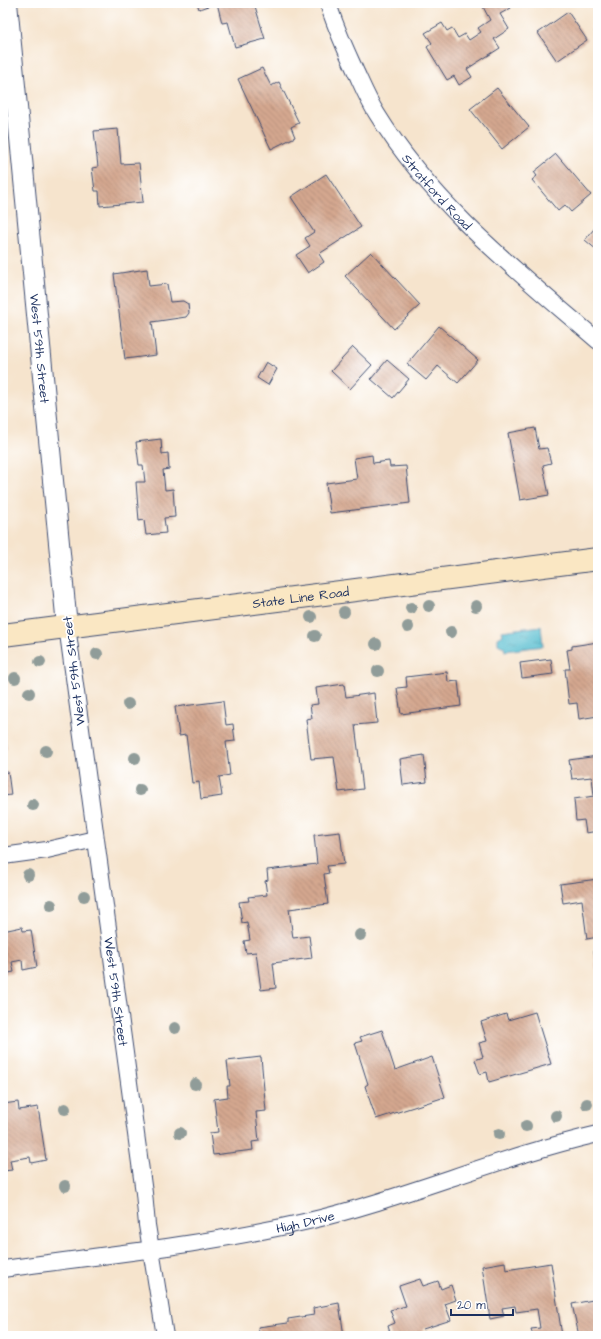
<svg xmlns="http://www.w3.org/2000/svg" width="601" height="1339" viewBox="0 0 601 1339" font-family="'Architects Daughter',sans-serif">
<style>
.water{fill:url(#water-ripples);stroke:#367596}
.building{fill:url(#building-back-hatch)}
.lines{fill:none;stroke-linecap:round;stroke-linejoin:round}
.minor-casing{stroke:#3c4a6f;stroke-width:18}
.tertiary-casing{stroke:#3c4a6f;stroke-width:22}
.secondary-casing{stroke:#3c4a6f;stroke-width:24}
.minor{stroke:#fff;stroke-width:16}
.tertiary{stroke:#fff;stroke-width:20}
.secondary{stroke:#fae7c3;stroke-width:22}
.tree{fill:#909c99}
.labels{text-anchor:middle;stroke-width:3.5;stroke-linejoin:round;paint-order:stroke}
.street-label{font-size:13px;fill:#1b2f5e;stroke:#fff}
</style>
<defs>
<pattern id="water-ripples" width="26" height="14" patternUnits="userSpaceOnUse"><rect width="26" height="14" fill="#51bbce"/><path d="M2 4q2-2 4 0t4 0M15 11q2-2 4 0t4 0" fill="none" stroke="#4298aa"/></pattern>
<pattern id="building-back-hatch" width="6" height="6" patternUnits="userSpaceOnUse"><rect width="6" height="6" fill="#d4a78f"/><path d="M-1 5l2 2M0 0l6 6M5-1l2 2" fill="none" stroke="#ab8878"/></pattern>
</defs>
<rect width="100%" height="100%" fill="#fff"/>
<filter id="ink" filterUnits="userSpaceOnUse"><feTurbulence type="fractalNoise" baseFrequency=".025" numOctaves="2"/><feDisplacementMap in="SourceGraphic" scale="8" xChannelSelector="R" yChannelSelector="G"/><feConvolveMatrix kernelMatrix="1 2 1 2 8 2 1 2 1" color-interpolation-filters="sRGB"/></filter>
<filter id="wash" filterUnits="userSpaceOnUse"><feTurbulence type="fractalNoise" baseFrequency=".012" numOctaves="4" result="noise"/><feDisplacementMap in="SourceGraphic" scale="16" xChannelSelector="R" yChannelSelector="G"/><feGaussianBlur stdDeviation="0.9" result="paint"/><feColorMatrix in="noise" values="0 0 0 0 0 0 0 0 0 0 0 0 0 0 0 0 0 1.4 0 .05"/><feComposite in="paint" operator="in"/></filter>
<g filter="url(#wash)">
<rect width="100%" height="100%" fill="#f6e4cd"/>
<path class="water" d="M541 626 543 646 505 651 504 647 498 644V638L503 635 502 631Z"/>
<g id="blocks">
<path class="building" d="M197 3H254L265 39 235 47 228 22 222 23 217 3 199 9Z
M481 3H508L511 8 500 14 509 29 494 39 500 48 467 69 472 77 459 85 454 76 447 80 427 47 432 43 425 33 442 23 447 31 452 28 458 38 465 34 469 40 481 32 478 28 490 20Z
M568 12 587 40 557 61 538 33Z
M598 28V37L594 31Z
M262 68 271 86 279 82 299 123 291 127 295 137 271 149 238 79Z
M497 88 529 127 502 149 470 109Z
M118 129 121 164 139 163 143 202 100 206 99 191H95L92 168 98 167 94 131Z
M556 154 591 195 571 212 565 205 558 211 532 180 537 176 534 172Z
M326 174 361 227 319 254 324 262 308 273 296 255 310 246 305 238 314 232 291 197Z
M598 224V251L585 240Z
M371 252 420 305 394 329 345 276Z
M147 269 149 286 167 284 170 302 183 301 188 304 189 313 186 317 152 322 156 355 125 359 114 274Z
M439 326 478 360 458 383 438 366 426 380 407 364Z
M353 347 372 365 350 389 331 371Z
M387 360 409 379 393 398 371 379Z
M266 362 277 369 268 385 257 378Z
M535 428 539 449 547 448 551 463 543 465 549 495 520 500 508 433Z
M161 439 162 454 168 453 169 469 163 470 165 490 173 489 175 517 164 518 166 533 146 535 144 520 139 521 136 482H145L143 465H139L136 442Z
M372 455 373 463 389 461 390 467 406 466 410 503 330 513 326 483 357 479 354 458Z
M598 642V716L579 719 577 703 569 704 565 669H570L567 650 572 649V646Z
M551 659 553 674 522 678 520 663Z
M447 672 448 682 458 681 461 706 401 714 397 688 407 687 406 677Z
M344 684 346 697 374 693 377 723 355 725 363 789 339 792 334 757 311 759 306 719 312 718 310 705 318 704 316 688Z
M223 701 226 725 233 724 235 741 226 742 230 775 219 777 222 796 201 799 199 782 192 783 186 735 179 736 175 707Z
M3 732H4L7 749H3Z
M424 755 427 782 403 785 400 759Z
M598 756V831L586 833 584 820 576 821 574 799 594 796 592 777 572 779 569 760Z
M8 772 11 795 3 796V773Z
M340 832 344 864 327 866 329 873 324 874 328 904 289 909 293 938 309 936 312 958 273 963 276 988 261 990 256 952 246 953 244 941 250 940 247 922 242 923 239 902 249 901 248 897 267 895 265 881 268 880 267 870 317 864 314 835Z
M598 879V937L587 939 582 900 563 903 560 884Z
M22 927 23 931 31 930 37 967 23 970 22 960 12 962 14 972 3 974V931Z
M594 951H598V968L596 969Z
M535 1012 551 1064 489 1082 487 1072 480 1074 475 1060 483 1057 479 1043 487 1041 481 1022 506 1014 508 1020Z
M382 1030 395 1070 432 1057 445 1097 376 1119 365 1086 368 1084 355 1043 362 1041 360 1037Z
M261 1057 266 1111 256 1112 259 1141 252 1142 253 1150 213 1155 210 1133 218 1132 214 1099 228 1097 227 1086H230L227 1061Z
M18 1102 19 1110 38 1107 46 1160 31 1163 30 1157 10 1160 12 1170 3 1171V1131H6L3 1104Z
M505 1262 506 1270 551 1263 562 1336H533L531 1329 540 1328 537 1309 516 1312 515 1306 502 1308 504 1316 490 1319 482 1266Z
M420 1279 423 1286 438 1281 441 1289 451 1285 456 1300 445 1304 451 1320 423 1329 425 1336H391L388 1326 395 1323 390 1310 406 1306 399 1286Z
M598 1299V1336H579L572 1304Z
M339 1303 344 1336H260L258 1327 288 1323V1319L314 1315 313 1308Z"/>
</g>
</g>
<g filter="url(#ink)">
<use href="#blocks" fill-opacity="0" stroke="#3c4a6f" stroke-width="1"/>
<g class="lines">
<g class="minor-casing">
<g id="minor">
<path id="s1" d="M328 3C335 27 345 48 355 70 362 85 368 100 377 114 433 205 518 272 598 341"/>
<path id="s2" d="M67 626 144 1193 147 1225 165 1336"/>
<path d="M3 856 47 850 95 839"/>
<path id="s3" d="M3 1269C103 1255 205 1245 304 1222 404 1199 498 1157 598 1134"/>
</g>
</g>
<g class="tertiary-casing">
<g id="tertiary">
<path id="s4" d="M7 3 67 626"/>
</g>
</g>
<g class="secondary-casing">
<g id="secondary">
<path id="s5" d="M3 635 598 559"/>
</g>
</g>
<use href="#minor" class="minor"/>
<use href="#tertiary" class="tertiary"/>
<use href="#secondary" class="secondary"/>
</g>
<g class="tree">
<circle cx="429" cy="606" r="6"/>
<circle cx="476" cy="606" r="6"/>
<circle cx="411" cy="608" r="6"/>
<circle cx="344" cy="612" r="6"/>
<circle cx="311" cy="617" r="6"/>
<circle cx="408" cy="627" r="6"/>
<circle cx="451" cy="632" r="6"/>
<circle cx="315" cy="636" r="6"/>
<circle cx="376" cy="644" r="6"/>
<circle cx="97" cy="654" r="6"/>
<circle cx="40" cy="662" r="6"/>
<circle cx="378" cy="671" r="6"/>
<circle cx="15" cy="678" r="6"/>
<circle cx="29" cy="693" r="6"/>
<circle cx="128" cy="704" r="6"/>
<circle cx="46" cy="751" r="6"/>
<circle cx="135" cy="758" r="6"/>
<circle cx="140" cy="790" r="6"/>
<circle cx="33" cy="805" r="6"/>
<circle cx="28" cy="875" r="6"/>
<circle cx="84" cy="896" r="6"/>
<circle cx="51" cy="905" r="6"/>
<circle cx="360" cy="935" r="6"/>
<circle cx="175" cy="1028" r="6"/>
<circle cx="195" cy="1084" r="6"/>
<circle cx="587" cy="1104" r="6"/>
<circle cx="65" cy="1109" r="6"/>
<circle cx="556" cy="1116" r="6"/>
<circle cx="526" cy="1126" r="6"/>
<circle cx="180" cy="1133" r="6"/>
<circle cx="499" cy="1134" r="6"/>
<circle cx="65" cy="1186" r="6"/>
</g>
</g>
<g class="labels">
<g class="street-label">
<text dy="5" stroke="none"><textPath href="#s1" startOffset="220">Stratford Road</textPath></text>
<text dy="5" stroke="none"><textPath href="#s4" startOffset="347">West 59th Street</textPath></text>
<text dy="5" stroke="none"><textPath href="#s5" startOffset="300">State Line Road</textPath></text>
<text transform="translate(73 671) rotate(-97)" y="5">West 59th Street</text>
<text dy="5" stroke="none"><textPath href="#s2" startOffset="369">West 59th Street</textPath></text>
<text dy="5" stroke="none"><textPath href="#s3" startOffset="306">High Drive</textPath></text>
</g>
</g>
<rect width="601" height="1339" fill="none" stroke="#fff" stroke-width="16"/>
<path d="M451 1309v6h62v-6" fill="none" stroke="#1b2f5e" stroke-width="2"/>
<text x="457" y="1309" font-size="12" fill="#1b2f5e" stroke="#ffffff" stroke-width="3" paint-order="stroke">20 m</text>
</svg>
